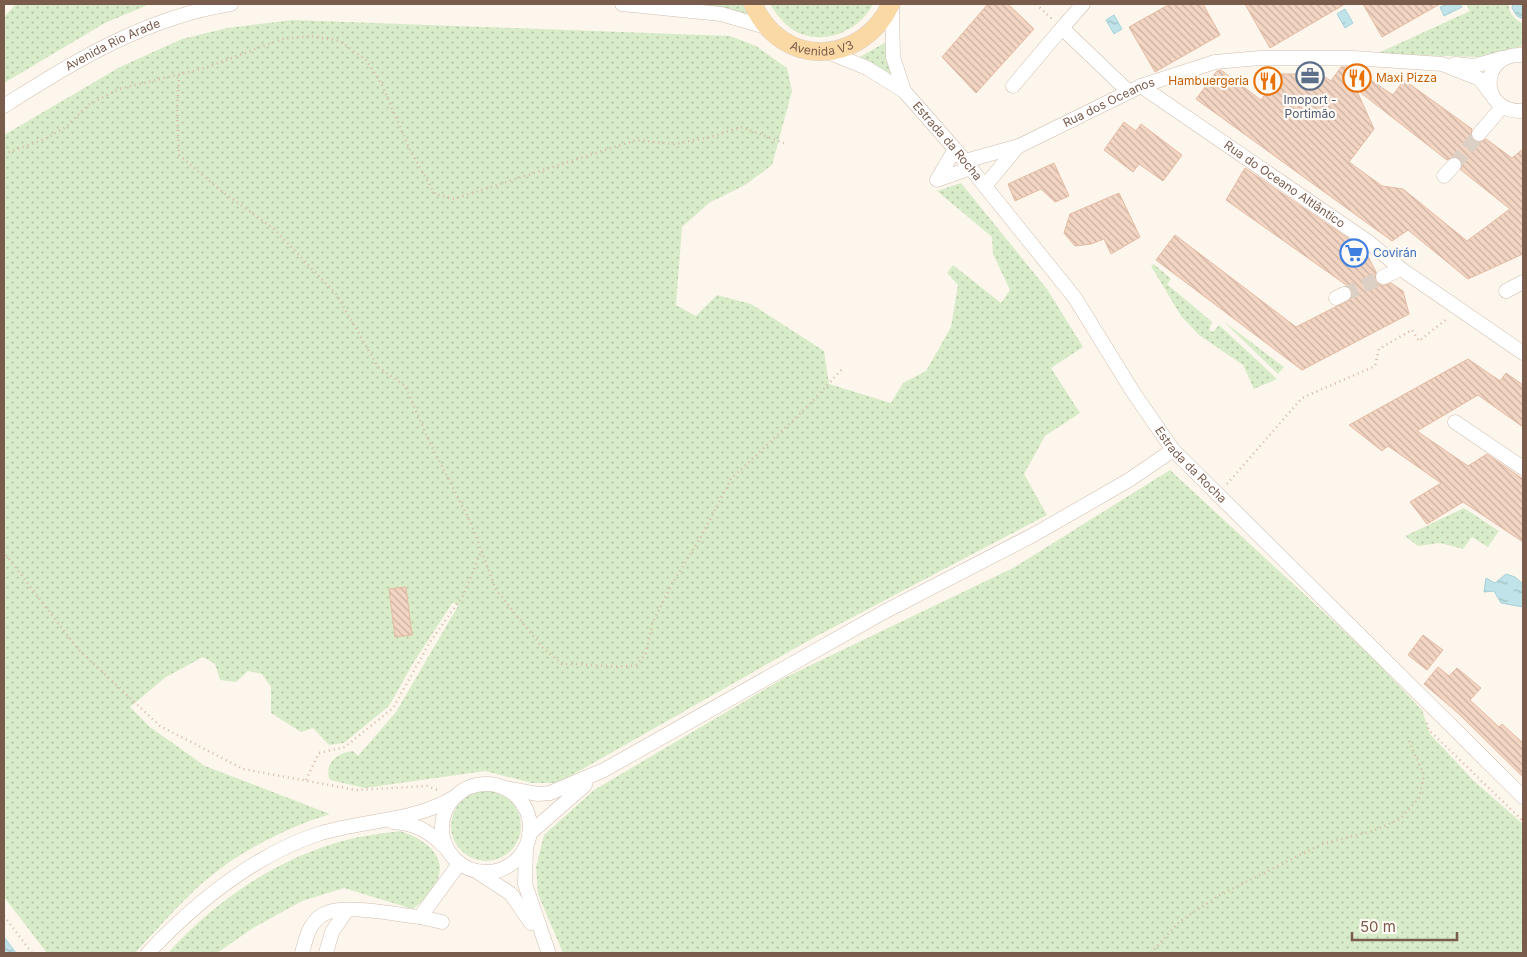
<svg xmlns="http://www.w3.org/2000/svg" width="1527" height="957" viewBox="0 0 1527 957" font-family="Inter,sans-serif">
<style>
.grass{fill:url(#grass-dots)}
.water{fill:url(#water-ripples);stroke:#a5d3da}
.building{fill:url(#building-back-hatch);stroke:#e6bba3;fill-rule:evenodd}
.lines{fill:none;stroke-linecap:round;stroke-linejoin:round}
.minor-tunnel{stroke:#dcd0c4;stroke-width:14;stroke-dasharray:14 7;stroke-linecap:butt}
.minor-casing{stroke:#d1beb0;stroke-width:15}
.major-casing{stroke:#dad1cd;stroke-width:19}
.path{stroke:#d9b8a5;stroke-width:2.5;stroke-dasharray:1 4;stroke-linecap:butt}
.minor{stroke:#fff;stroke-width:14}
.major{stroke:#fbd9a5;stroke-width:18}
.labels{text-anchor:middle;stroke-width:4.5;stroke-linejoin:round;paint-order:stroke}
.street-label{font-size:12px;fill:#7a5c4d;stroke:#fffaf3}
.food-label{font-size:12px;fill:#c56008;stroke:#fffaf3;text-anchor:start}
.service-label{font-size:12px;fill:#4e5e75;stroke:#fffaf3}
.shop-label{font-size:12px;fill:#366cbe;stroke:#fffaf3;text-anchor:start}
</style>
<defs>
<pattern id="grass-dots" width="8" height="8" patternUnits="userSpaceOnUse" patternTransform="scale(1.25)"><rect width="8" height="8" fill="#d8ecc9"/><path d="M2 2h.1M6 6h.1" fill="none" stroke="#b4c2a5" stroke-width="1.8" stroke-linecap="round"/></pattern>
<pattern id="water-ripples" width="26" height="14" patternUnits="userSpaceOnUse" patternTransform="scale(1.25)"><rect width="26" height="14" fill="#bfe3e8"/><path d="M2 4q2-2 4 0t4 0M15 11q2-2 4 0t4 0" fill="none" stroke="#a0bbbe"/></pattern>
<pattern id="building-back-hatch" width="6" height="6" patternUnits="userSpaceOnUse" patternTransform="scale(1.25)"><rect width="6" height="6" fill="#f3d5c3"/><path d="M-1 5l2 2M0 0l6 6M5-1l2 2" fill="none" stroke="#cab0a1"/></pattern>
</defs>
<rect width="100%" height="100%" fill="#fdf6ec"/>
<path class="grass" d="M16 4H150L105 23 4 83V17Z
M687 4H749L753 16 730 9Z
M770 4H873C859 32 822 47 793 30 783 23 776 14 770 4Z
M1466 4H1509C1508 14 1516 19 1523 24V46L1478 57 1376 54 1470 11Z
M293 20 730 36 756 46 787 68 792 91 772 165 745 185 709 203 682 227 676 305 696 316 717 295 751 304 824 351 829 384 891 403 903 383 926 371 951 327 958 285 947 273 953 265 1001 303 1010 290 993 254 992 237 937 191 961 183 1047 289 1083 347 1051 368 1080 413 1045 436 1024 474 1047 515 815 637 558 783H532L485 771 365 788 330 780C323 764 338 752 353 751L358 756 396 712 458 606 453 602 412 665 389 706 344 743 329 745 313 728 301 732 271 713V687L262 674 248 671 236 682 220 680 215 664 203 657 166 677 130 707 150 727 205 766 330 814C283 829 233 854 196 889 175 909 155 931 135 953H47L4 897V135L120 67 182 39 227 28Z
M888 41 896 80 856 59Z
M1154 264 1171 279 1167 284 1212 322 1209 330 1213 332 1219 325 1277 379 1254 389 1243 365 1199 335 1181 316 1151 266Z
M1223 321 1284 367 1278 374Z
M1170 470 1371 656 1422 710 1430 734 1474 781 1523 824V953H563L538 894 536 867 544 835 594 790 784 678 1013 568Z
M1464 508 1499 531 1488 547 1472 537 1463 549 1440 543 1418 546 1405 536Z
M451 826a35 35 0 1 1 70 0a35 35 0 1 1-70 0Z
M400 831C448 847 453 878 413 909L344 888 302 901 253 928 217 953H168C212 904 269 864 332 844 354 837 377 834 400 831Z"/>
<path class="water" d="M1448 4H1460L1462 7 1444 16 1440 7Z
M1513 4H1523V19L1517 16 1512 8Z
M1345 9 1353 23 1345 28 1337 14Z
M1114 15 1122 29 1114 34 1106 20Z
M1506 574 1515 577 1522 583 1523 607 1501 603 1494 591 1484 592 1486 578 1495 583Z
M4 937 16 953H4Z"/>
<path class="building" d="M988 4H1008L1034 29 976 93 942 57Z
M1170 4H1203L1220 35 1155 72 1129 27Z
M1245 4H1345L1270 48Z
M1363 4H1440L1382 37Z
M1341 67H1351L1393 95 1404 80 1472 129 1471 136 1474 141 1481 142 1486 139 1512 158 1523 149V254L1468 279 1408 230 1392 241 1196 99 1217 71 1221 70 1261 100 1280 74H1320L1331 81ZM1356 89 1447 160 1452 157 1459 158 1462 163 1461 170 1510 209 1467 241 1403 189 1382 186 1349 162 1374 129Z
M1124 122 1136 131 1141 124 1182 155 1163 181 1139 164 1133 172 1104 150Z
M1054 163 1069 196 1055 202 1041 189 1015 201 1008 184Z
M1245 168 1364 249 1376 272 1375 281 1382 286 1391 283 1403 291 1409 314 1302 370 1156 260 1175 235 1296 327 1351 299 1353 294 1349 287 1226 200Z
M1119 193 1140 237 1111 254 1104 239 1091 244 1075 246 1064 233 1070 214Z
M1468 359 1500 381 1506 373 1523 385V427L1478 395 1417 431 1468 466 1487 454 1523 479V542L1463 502 1427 524 1410 502 1441 483 1388 446 1382 451 1349 425Z
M406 587 412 635 395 637 389 589Z
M1423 635 1443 650 1427 670 1408 655Z
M1438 667 1449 676 1457 668 1481 688 1470 700 1499 727 1502 724 1523 743V777L1459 714 1424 684Z"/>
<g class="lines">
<path class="minor-tunnel" d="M1454 165 1479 134
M1344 294 1383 277"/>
<g class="minor-casing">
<g id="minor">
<path d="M622 4 721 14 766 27"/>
<path d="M892 4 893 57 904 91"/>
<path d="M1062 28 1083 4"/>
<path id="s1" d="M828 52 867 68 904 91 955 149 1075 298 1133 392 1173 450 1523 797"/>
<path d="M1523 55C1479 52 1478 113 1523 111"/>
<path d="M1455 64 1474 66 1502 58"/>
<path d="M1013 86 1062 28 1129 92"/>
<path id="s2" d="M1141 86 1370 243 1401 269 1523 353"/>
<path id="s3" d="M4 106C74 61 147 17 231 4"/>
<path d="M1479 134 1502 107"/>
<path d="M955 149 937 180 971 168"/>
<path id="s4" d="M965 161 1019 146 1141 86 1215 62 1260 58H1353L1442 64 1480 79 1491 94"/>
<path d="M1444 176 1454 165"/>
<path d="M985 186 1018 146"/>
<path d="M1383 277 1401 269"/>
<path d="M1506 291 1523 282"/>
<path d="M1336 298 1344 294"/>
<path d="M1455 422 1523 468"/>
<circle cx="486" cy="828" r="44"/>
<path d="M504 788 538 794 550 793 604 770 884 612 1035 534 1129 480 1173 450"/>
<path d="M393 822C416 823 430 832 446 848"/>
<path d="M529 834 585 785"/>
<path d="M526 848 525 884 548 951"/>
<path d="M479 873 511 894 531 923"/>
<path d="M420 917 442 922"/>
<path d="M148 953C194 904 253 856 318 834 361 820 413 822 453 798"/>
<path d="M302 953C306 938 309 922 324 914 344 903 397 915 420 917L459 864"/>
<path d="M326 953 332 932 347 910"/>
</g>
</g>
<g class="major-casing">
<g id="major">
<path id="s5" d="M753 4C781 69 862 66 891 4"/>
</g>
</g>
<path class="path" d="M1036 4 1052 19
M179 75 177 111 179 155 220 190 274 229 336 294 378 367 405 386 429 441 471 523 496 590 543 648 562 664C587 663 612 669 637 665L646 653 652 624 672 584 702 535 731 479 808 406 844 367
M4 154 45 139 66 127 88 105 119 89 205 68 282 39 311 36 340 41 367 61 382 85 410 150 435 194 454 199 636 140 674 144 711 137 741 127 784 143
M1227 484 1302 398 1375 366 1379 349 1412 330 1419 341 1448 318
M6 555 78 649 160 726 243 769 356 790 427 786 438 790
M1427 723 1429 730 1523 821
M306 780 319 753 345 747 393 708 430 642 464 594 480 554
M4 916 32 953
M1151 953 1179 922 1218 896 1322 844 1373 831 1400 819 1419 798 1424 775 1409 741"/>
<use href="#minor" class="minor"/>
<use href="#major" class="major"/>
</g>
<defs>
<g id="office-ring" transform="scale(1.4375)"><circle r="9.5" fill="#fffaf3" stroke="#5c6f8a" stroke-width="1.5"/><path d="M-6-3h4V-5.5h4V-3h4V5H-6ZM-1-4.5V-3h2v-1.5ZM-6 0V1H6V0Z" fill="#5c6f8a"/></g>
<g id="restaurant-ring" transform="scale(1.4375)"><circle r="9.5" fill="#fffaf3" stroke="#e8710a" stroke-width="1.5"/><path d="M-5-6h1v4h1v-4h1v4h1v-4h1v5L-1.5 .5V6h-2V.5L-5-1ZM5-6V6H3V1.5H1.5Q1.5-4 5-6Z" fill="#e8710a"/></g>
<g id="supermarket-ring" transform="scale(1.4375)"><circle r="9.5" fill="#fffaf3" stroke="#3f7fe0" stroke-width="1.5"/><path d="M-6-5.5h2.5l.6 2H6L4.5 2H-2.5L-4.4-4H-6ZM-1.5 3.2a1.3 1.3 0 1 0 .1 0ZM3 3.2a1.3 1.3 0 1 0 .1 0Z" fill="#3f7fe0"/></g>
</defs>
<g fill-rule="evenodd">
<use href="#office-ring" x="1310" y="76"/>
<use href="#restaurant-ring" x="1357" y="78"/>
<use href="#restaurant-ring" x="1268" y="81"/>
<use href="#supermarket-ring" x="1354" y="253"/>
</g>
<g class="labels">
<g class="street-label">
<text dy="4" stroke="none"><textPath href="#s5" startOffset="89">Avenida V3</textPath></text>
<text dy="4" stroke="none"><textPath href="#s3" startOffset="125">Avenida Rio Arade</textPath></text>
<text dy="4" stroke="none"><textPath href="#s4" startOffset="156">Rua dos Oceanos</textPath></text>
<text dy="4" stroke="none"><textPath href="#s1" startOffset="152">Estrada da Rocha</textPath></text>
<text dy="4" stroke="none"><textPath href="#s2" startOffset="174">Rua do Oceano Altlântico</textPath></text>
<text dy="4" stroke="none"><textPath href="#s1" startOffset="558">Estrada da Rocha</textPath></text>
</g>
<g class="food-label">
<text x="1376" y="82">Maxi Pizza</text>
<text x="1249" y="85" text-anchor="end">Hambuergeria</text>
</g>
<g class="service-label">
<text x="1310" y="104">Imoport -<tspan x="1310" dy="14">Portimão</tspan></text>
</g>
<g class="shop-label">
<text x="1373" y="257">Covirán</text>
</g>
</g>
<rect width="1527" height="957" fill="none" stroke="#7a5c4d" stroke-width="10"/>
<path d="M1352 932v8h105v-8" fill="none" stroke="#7a5c4d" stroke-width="2.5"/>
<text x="1360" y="932" font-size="15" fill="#7a5c4d" stroke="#fffaf3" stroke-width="4" paint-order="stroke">50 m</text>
</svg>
